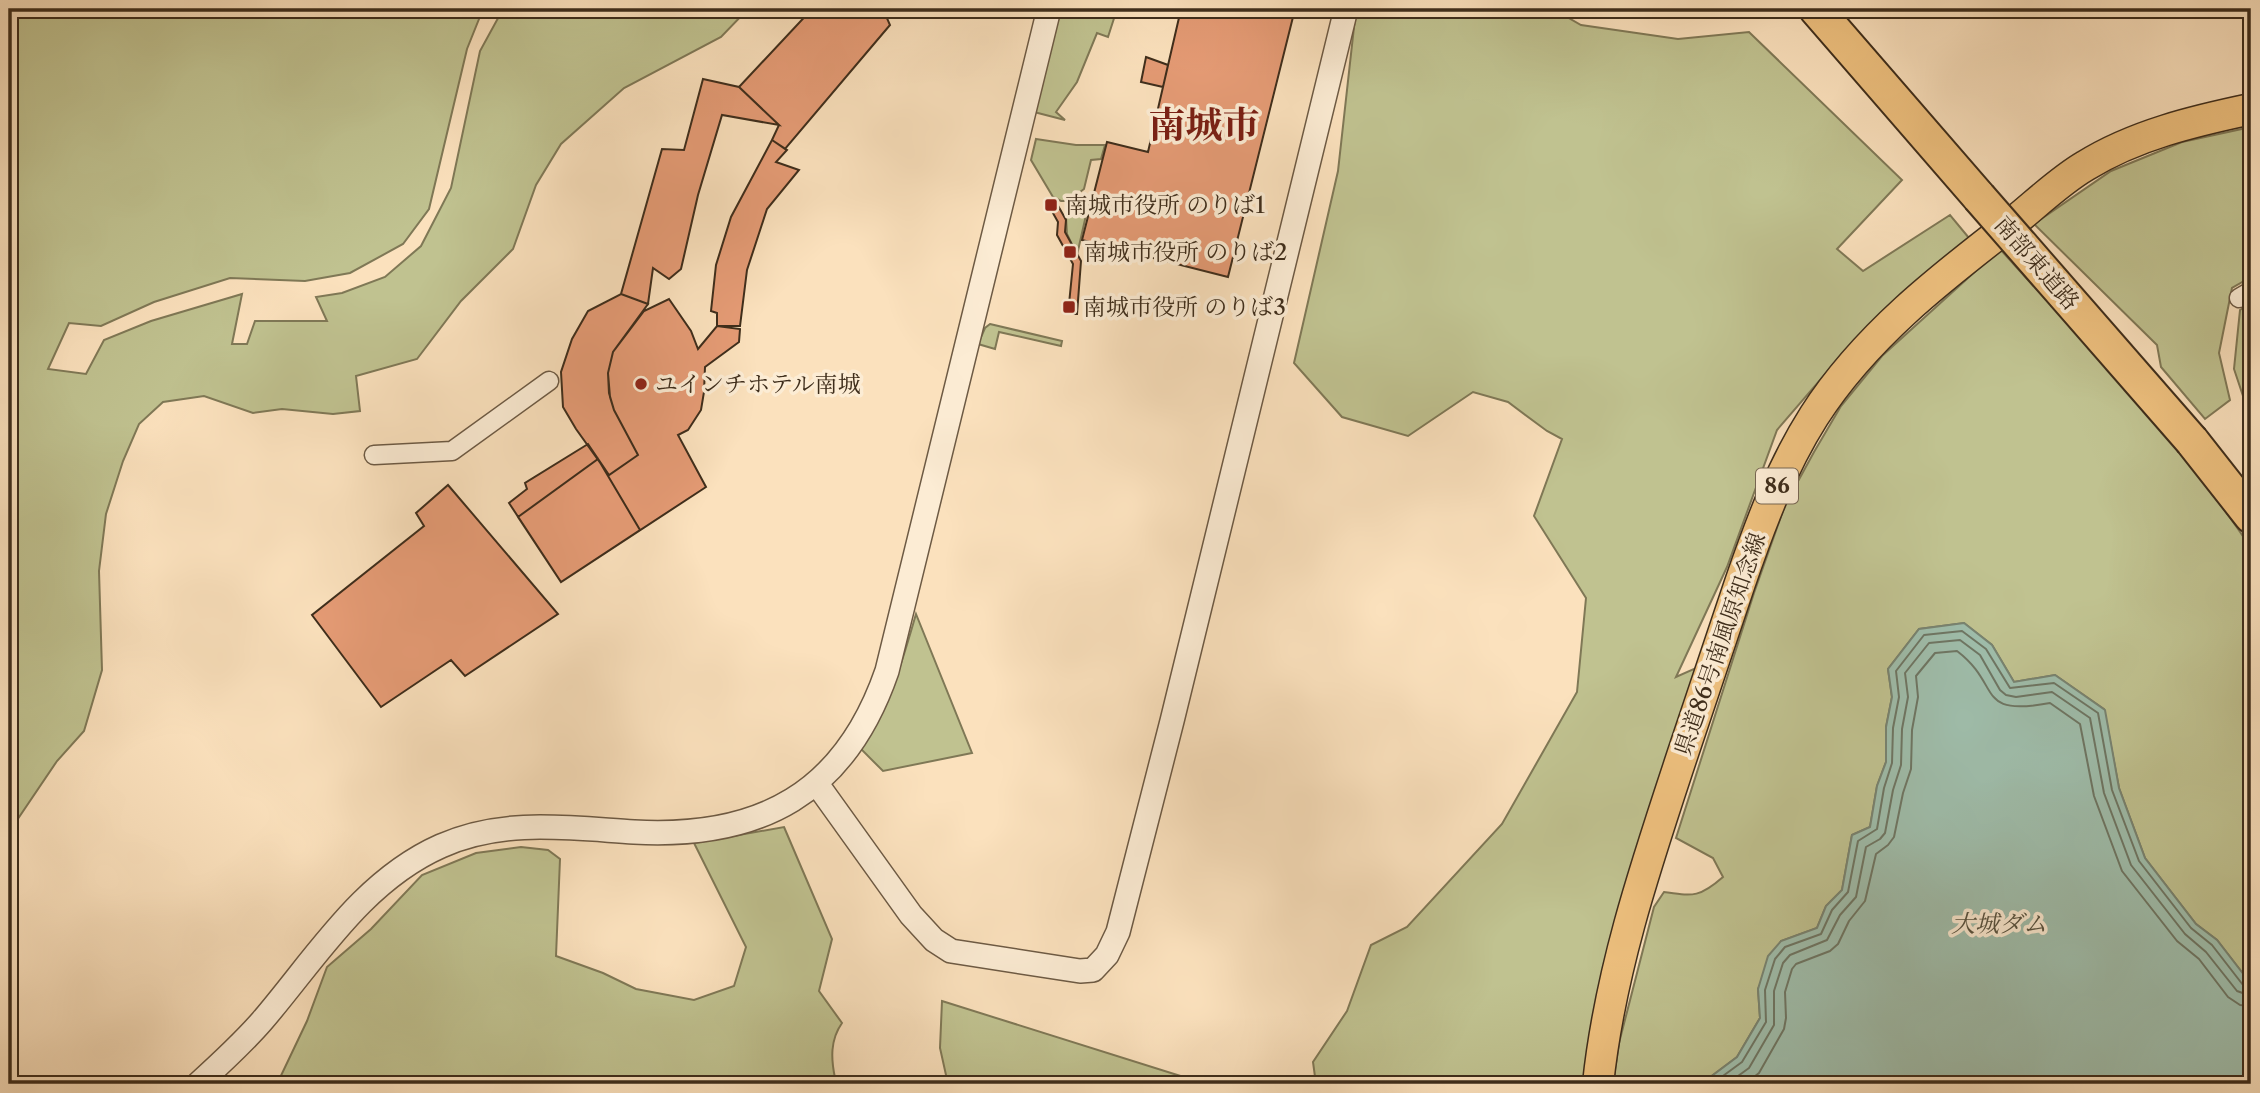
<svg xmlns="http://www.w3.org/2000/svg" width="2260" height="1093" viewBox="0 0 2260 1093" font-family="'Libre Caslon Text','Noto Serif JP',serif">
<style>
.green{fill:#c0c290;stroke:#7f7856;stroke-width:2}
.water{fill:#9fbeac;stroke:#788472;stroke-width:2}
.lines{fill:none;stroke-linecap:round;stroke-linejoin:round}
.shore{stroke:#6e7664;stroke-width:2}
.building{fill:#e59b75;stroke:#3e2d1b;stroke-width:2}
.minor-casing{stroke:#6d5a44;stroke-width:21}
.tertiary-casing{stroke:#6d5a44;stroke-width:26}
.primary-casing{stroke:#3e2d1b;stroke-width:33}
.motorway-casing{stroke:#3e2d1b;stroke-width:37}
.minor{stroke:#fcecd4;stroke-width:18}
.tertiary{stroke:#fcecd4;stroke-width:23}
.primary{stroke:#eec07e;stroke-width:30}
.motorway{stroke:#eec07e;stroke-width:33}
.motorway-bridge-casing{stroke:#3e2d1b;stroke-width:37;stroke-linecap:butt}
.motorway-bridge{stroke:#eec07e;stroke-width:33}
.poi-dot{fill:#8f2418;stroke:#fcecd4;stroke-width:2.5}
.labels{text-anchor:middle;stroke-width:7;stroke-linejoin:round;paint-order:stroke}
.shield{fill:#fcecd4;stroke:#776652;stroke-width:2}
.shield-label{font-size:21px;font-weight:bold;fill:#3e2d1b}
.poi-label{font-size:23px;fill:#3e2d1b;stroke:#fcecd4;text-anchor:start}
.street-label{font-size:23px;fill:#3e2d1b;stroke:#fcecd4}
.water-label{font-size:24px;font-style:italic;fill:#56513f;stroke:#fcecd4}
.town-label{font-size:37px;font-weight:bold;fill:#7a1f14;stroke:#fcecd4}
</style>
<rect width="100%" height="100%" fill="#fbe1bd"/>
<filter id="stains"><feTurbulence type="fractalNoise" baseFrequency=".00286" numOctaves="4"/><feColorMatrix values="0 0 0 0 .2 0 0 0 0 .09 0 0 0 0 .02 0 0 0 .5 -.17"/></filter>
<radialGradient id="worn" r=".72"><stop offset=".6" stop-color="#630" stop-opacity="0"/><stop offset="1" stop-color="#630" stop-opacity=".3"/></radialGradient>
<path class="green" d="M9 9H483L467 49 429 209 403 244 350 273 305 281 230 278 154 302 101 326 69 323 48 369 86 374 104 340 151 321 242 294 232 344H247L255 321H327L316 297 342 293 385 277 421 246 451 188 480 51 503 9H748L721 37 624 88 561 144 536 185 513 249 461 301 417 359 356 376 360 411 333 414 282 409 253 413 204 396 163 402 139 424 123 461 106 514 99 571 102 670 84 731 57 761 9 832Z
M1057 9H1070L1093 15 1095 9H1117L1108 37 1097 33 1077 82 1056 112 1065 120 1034 112Z
M1356 9H1553L1581 25 1678 39 1749 32 1902 180 1837 249 1863 271 1950 215 1969 238 1852 343 1777 430 1727 567 1676 677 1696 668 1667 755 1585 1084H1316L1313 1062 1347 1011 1371 945 1407 927 1502 824 1577 692 1586 598 1534 516 1562 439 1547 431 1508 402 1473 392 1408 436 1342 417 1294 363 1338 171Z
M2251 127V277L2232 288 2219 353 2230 400 2205 419 2161 367 2157 345 2034 224 2111 171 2182 142Z
M1036 139 1076 145H1105L1101 159 1091 160 1084 189 1068 201H1061L1053 197 1031 160Z
M1089 202 1077 255 1067 234 1066 217Z
M2000 249C2086 345 2180 441 2251 548V984L2217 940 2196 924 2145 858 2119 788 2104 709 2055 675 2014 682 1992 645 1964 623 1919 629 1888 669 1892 697 1886 727V762L1877 786 1870 827 1852 835 1842 890 1826 906 1817 928 1781 941 1758 989 1760 1018 1737 1057 1701 1084H1613L1619 1043 1654 907 1664 892C1693 896 1699 898 1723 877L1713 858 1676 838 1754 593 1785 505 1814 452 1841 406 1882 356Z
M2251 303V420L2234 369 2240 310Z
M990 324 1062 341 1061 346 999 332 995 349 978 344 985 328Z
M916 614 972 753 883 771 860 748C890 707 902 662 916 614Z
M784 827 832 939 819 991 842 1023C830 1040 831 1059 835 1078L843 1084H277L307 1021 327 967 371 929 422 875 476 853 521 847 548 850 560 859 556 956 603 973 636 989 694 1000 734 986 746 947 694 843Z
M942 1001 1206 1084H948L940 1048Z"/>
<path class="water" d="M1964 623 1992 645 2014 682 2055 675 2105 710 2119 788 2145 858 2196 924 2217 940 2251 984V1084H1701L1737 1057 1760 1018 1758 989 1768 956 1781 941 1817 928 1826 906 1842 890 1852 835 1870 827 1877 786 1886 762V727L1892 697 1888 669 1919 629Z"/>
<g class="lines">
<path class="shore" d="M1712 1084 1742 1062 1766 1022 1765 990 1775 959 1785 947 1821 934 1832 910 1848 892 1858 841 1877 829 1884 788 1892 763 1893 728 1899 697 1896 671 1924 635 1962 631 1986 649 2010 688 2054 683 2098 713 2112 790 2139 861 2191 928 2212 945 2243 985 2251 987
M1727 1084 1749 1068 1774 1025V991L1783 963 1790 955 1827 940 1840 915 1856 897 1866 847 1880 839 1885 833 1893 790 1901 765 1902 729 1908 697 1905 673 1929 643 1960 640 1980 655 2000 690 2006 695 2016 697 2052 692 2090 718 2104 793 2131 865 2185 934 2206 952 2237 991 2251 996
M1745 1084 1759 1073 1784 1029 1786 1018 1785 992 1792 969 1796 964 1830 951 1838 944 1849 921 1865 901 1876 854 1888 845 1894 837 1903 793 1911 769 1912 730 1918 697 1916 676 1935 653 1957 651C2003 686 1974 717 2050 703L2080 724 2094 796 2122 871 2177 941 2199 959 2228 997 2240 1005 2251 1006"/>
</g>
<path class="building" d="M812 9H883L890 25 785 149 772 140 779 125 739 87Z
M1181 9H1295L1228 277 1082 240 1107 142 1148 152Z
M1146 57 1168 65 1163 87 1141 82Z
M703 79 739 87 779 125 722 115 698 195 681 269 669 279 653 268 648 304 621 294 662 149 684 150Z
M772 140 787 150 776 162 799 170 767 209 747 270 740 326H717V313L711 311 716 265 731 217Z
M1056 202 1066 220 1065 232 1081 261 1077 314H1068L1073 264 1057 235 1058 222 1049 206Z
M621 294 648 304 613 352 608 373 609 393 614 410 638 455 609 475 576 429 563 407 561 372 572 339 588 311Z
M669 299 691 331 698 349 717 326 740 329 739 342 705 367 704 392 701 410 688 430 678 435 706 487 561 582 509 503 527 489 525 483 588 444 609 475 638 455 614 410 610 397 608 373 613 352 644 311Z
M598 459 640 530 561 582 518 517Z
M448 485 558 614 465 676 451 660 381 707 312 615 424 526 416 513Z"/>
<g class="lines">
<g class="minor-casing">
<path id="minor" d="M2239 298 2251 291
M374 455 452 451 549 381"/>
</g>
<g class="tertiary-casing">
<path id="tertiary" d="M817 784 911 915 934 940 951 951 1080 971 1093 970 1107 955 1118 932 1172 721 1346 9
M198 1084C220 1064 242 1044 262 1021 316 958 362 881 441 846 503 818 570 828 634 832 761 839 845 793 887 671L1049 9"/>
</g>
<g class="primary-casing">
<path id="primary" d="M1598 1084C1610 969 1648 859 1684 750 1703 694 1721 638 1740 583 1760 525 1781 468 1814 416 1865 336 1942 277 2016 220 2038 202 2061 180 2085 166 2135 135 2194 121 2251 109"/>
</g>
<g class="motorway-casing">
<path id="motorway" d="M1816 9 1979 197
M2192 441 2251 516"/>
</g>
<use href="#minor" class="minor"/>
<use href="#tertiary" class="tertiary"/>
<use href="#primary" class="primary"/>
<use href="#motorway" class="motorway"/>
<g class="motorway-bridge-casing">
<path id="motorway-bridge" d="M1979 197 2192 441"/>
</g>
<use href="#motorway-bridge" class="motorway-bridge"/>
</g>
<g class="poi-dot">
<rect x="1044" y="198" width="14" height="14" rx="3.5"/>
<rect x="1063" y="245" width="14" height="14" rx="3.5"/>
<rect x="1062" y="300" width="14" height="14" rx="3.5"/>
<circle cx="641" cy="384" r="7"/>
</g>
<g class="labels">
<rect class="shield" x="1756" y="468.5" width="42" height="35" rx="5"/>
<g class="shield-label">
<text x="1777" y="493">86</text>
</g>
<g class="poi-label">
<text x="1065" y="213">南城市役所 のりば1</text>
<text x="1084" y="260">南城市役所 のりば2</text>
<text x="1083" y="315">南城市役所 のりば3</text>
<text x="655" y="392">ユインチホテル南城</text>
</g>
<g class="street-label">
<text transform="translate(2037 263) rotate(49)" y="8">南部東道路</text>
<text transform="translate(1720 644) rotate(-71)" y="8">県道86号南風原知念線</text>
</g>
<g class="water-label">
<text x="1999" y="932">大城ダム</text>
</g>
<g class="town-label">
<text x="1204" y="138">南城市</text>
</g>
</g>
<rect width="2260" height="1093" fill="none" stroke="#fbe1bd" stroke-width="35"/>
<rect x="10" y="10" width="2239" height="1072" fill="none" stroke="#3e2d1b" stroke-width="3.5"/>
<rect x="18" y="18" width="2225" height="1058" fill="none" stroke="#3e2d1b" stroke-width="2"/>
<rect width="100%" height="100%" filter="url(#stains)"/>
<rect width="100%" height="100%" fill="url(#worn)"/>
</svg>
